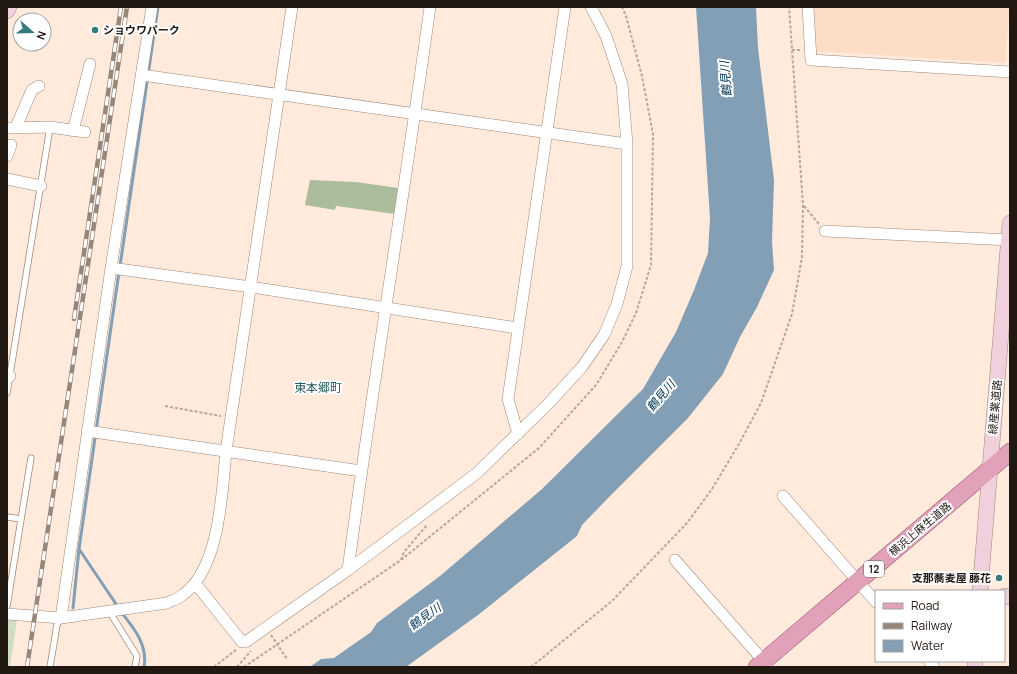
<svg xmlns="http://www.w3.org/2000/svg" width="1017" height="674" viewBox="0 0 1017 674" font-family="Manrope,'Noto Sans JP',sans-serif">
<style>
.built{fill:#feddc7}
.green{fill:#d1ddc5}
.forest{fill:#acbd9d}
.water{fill:#829fb6}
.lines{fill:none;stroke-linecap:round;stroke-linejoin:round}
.stream{stroke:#829fb6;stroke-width:3}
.lane-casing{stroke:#9e8777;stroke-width:7}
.street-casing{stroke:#9e8777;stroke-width:12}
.secondary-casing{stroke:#9e8777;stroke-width:16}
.primary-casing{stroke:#91485f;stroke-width:18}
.path{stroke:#b7a69b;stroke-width:2;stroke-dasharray:3 2;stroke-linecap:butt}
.lane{stroke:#fff;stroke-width:5.5}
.street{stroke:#fff;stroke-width:11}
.secondary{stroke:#f0d0dc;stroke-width:15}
.primary{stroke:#e1a1b8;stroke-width:17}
.rail-casing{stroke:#96877c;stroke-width:4.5}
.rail{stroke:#fff;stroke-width:3;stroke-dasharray:9;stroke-linecap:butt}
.poi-dot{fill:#337c7a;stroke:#fff;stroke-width:1.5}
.labels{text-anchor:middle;stroke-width:4;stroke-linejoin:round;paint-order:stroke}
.shield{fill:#fff;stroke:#645d59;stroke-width:1}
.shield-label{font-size:10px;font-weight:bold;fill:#211812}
.poi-label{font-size:11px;font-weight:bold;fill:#211812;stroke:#fff;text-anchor:start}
.street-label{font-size:11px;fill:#211812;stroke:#fff}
.water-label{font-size:12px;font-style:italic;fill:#003556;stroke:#fff}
.neighbourhood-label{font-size:12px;fill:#235d5b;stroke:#fff}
</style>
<rect width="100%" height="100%" fill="#ffeadc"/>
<path class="built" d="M814 7H1010L1005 63 814 51Z"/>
<path class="green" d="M7 618 17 619 10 667H7Z"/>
<path class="forest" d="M310 180 356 182 398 188 395 214 336 206 335 210 305 205Z"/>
<path class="water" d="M696 7H756L758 48 774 180 772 241 774 270 757 307 740 337 723 374 688 418 611 495 582 525 577 536 478 615 406 667H310L321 659 334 658 371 632 377 623 440 576 542 489 643 389 676 332 694 290 708 253 710 218Z"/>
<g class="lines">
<path class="stream" d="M120 266 158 7
M118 607 79 549 119 272
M73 608 79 549
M121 612C134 628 148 645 144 667"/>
<g class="lane-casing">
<path id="lane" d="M7 393 50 127
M7 517 21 519
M7 606 31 458
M109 611 137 656 135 667
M50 667 57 625 61 618"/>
</g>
<g class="street-casing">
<path id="street" d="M808 7 811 60 1010 72
M142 75 627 144
M16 127 32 90 39 86
M7 128 50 127 85 132
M73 131 90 64
M7 156 11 145
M7 179 41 186
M825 231 1009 240
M111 268 251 287 517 328
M7 375 10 376
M87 431 361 471
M518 434 508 399 565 7
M783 496 876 602
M675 560 767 665
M348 570C373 382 404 195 430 7
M195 583 242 642 247 641 348 570 477 473 548 404 582 367 604 335 617 304 627 266V144L622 84 606 36 591 7
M7 614 61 618 167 603C171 601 177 599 181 596 220 571 222 492 226 451L292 7
M61 618 111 268 152 7
M929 661 934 667"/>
</g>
<g class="secondary-casing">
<path id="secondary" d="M7 11 9 7
M980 591 1010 223
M1004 596 1010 597
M975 667V661"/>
</g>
<g class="primary-casing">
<path id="primary" d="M757 667 1010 452"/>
</g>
<path class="path" d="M792 50H801
M804 206 819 224
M165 406 221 416
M401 560 404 552 427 525
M271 635 287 659
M214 667 237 649
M237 667 251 651
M244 667 401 560 539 448 596 385 622 342 636 313 651 265 653 134 642 76 626 16 622 7
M531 667 612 601 687 523 712 489 739 444 761 403 792 314 802 257 803 205 789 7"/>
<use href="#lane" class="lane"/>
<use href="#street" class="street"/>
<use href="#secondary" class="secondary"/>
<use href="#primary" class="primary"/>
<g class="rail-casing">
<path id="rail" d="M74 319 121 7
M27 667 127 7"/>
</g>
<use href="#rail" class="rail"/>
</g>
<g class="poi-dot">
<circle cx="95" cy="30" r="4"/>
<circle cx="999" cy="578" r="4"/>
</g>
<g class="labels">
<rect class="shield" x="864" y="561" width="20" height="16" rx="3"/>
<g class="shield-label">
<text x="874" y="573">12</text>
</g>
<g class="poi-label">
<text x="103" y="34">ショウワパーク</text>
<text x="991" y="582" text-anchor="end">支那蕎麦屋 藤花</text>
</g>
<g class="street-label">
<text transform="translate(995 407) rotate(-85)" y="4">緑産業道路</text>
<text transform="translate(920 529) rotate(-40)" y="4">横浜上麻生道路</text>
</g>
<g class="water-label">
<text transform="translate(726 79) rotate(-95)" y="4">鶴見川</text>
<text transform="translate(661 396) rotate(-50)" y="4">鶴見川</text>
<text transform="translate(425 617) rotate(-36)" y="4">鶴見川</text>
</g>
<g class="neighbourhood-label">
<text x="318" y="392">東本郷町</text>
</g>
</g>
<rect width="1017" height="674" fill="none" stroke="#211812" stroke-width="16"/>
<rect x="875" y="590" width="130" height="72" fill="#ffffff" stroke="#a6a3a0"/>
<rect x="883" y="603" width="20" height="6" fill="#e1a1b8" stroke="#a6a3a0"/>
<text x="911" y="610" font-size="12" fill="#211812">Road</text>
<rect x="883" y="623" width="20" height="6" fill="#96877c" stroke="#a6a3a0"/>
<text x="911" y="630" font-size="12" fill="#211812">Railway</text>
<rect x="883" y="640" width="20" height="12" fill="#829fb6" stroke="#a6a3a0"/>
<text x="911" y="650" font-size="12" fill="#211812">Water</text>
<g transform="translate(32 32) rotate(110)"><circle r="19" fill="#ffffff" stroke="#a6a3a0"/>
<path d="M0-3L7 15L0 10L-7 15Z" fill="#337c7a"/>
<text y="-6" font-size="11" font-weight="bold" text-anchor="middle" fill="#211812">N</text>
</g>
</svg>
